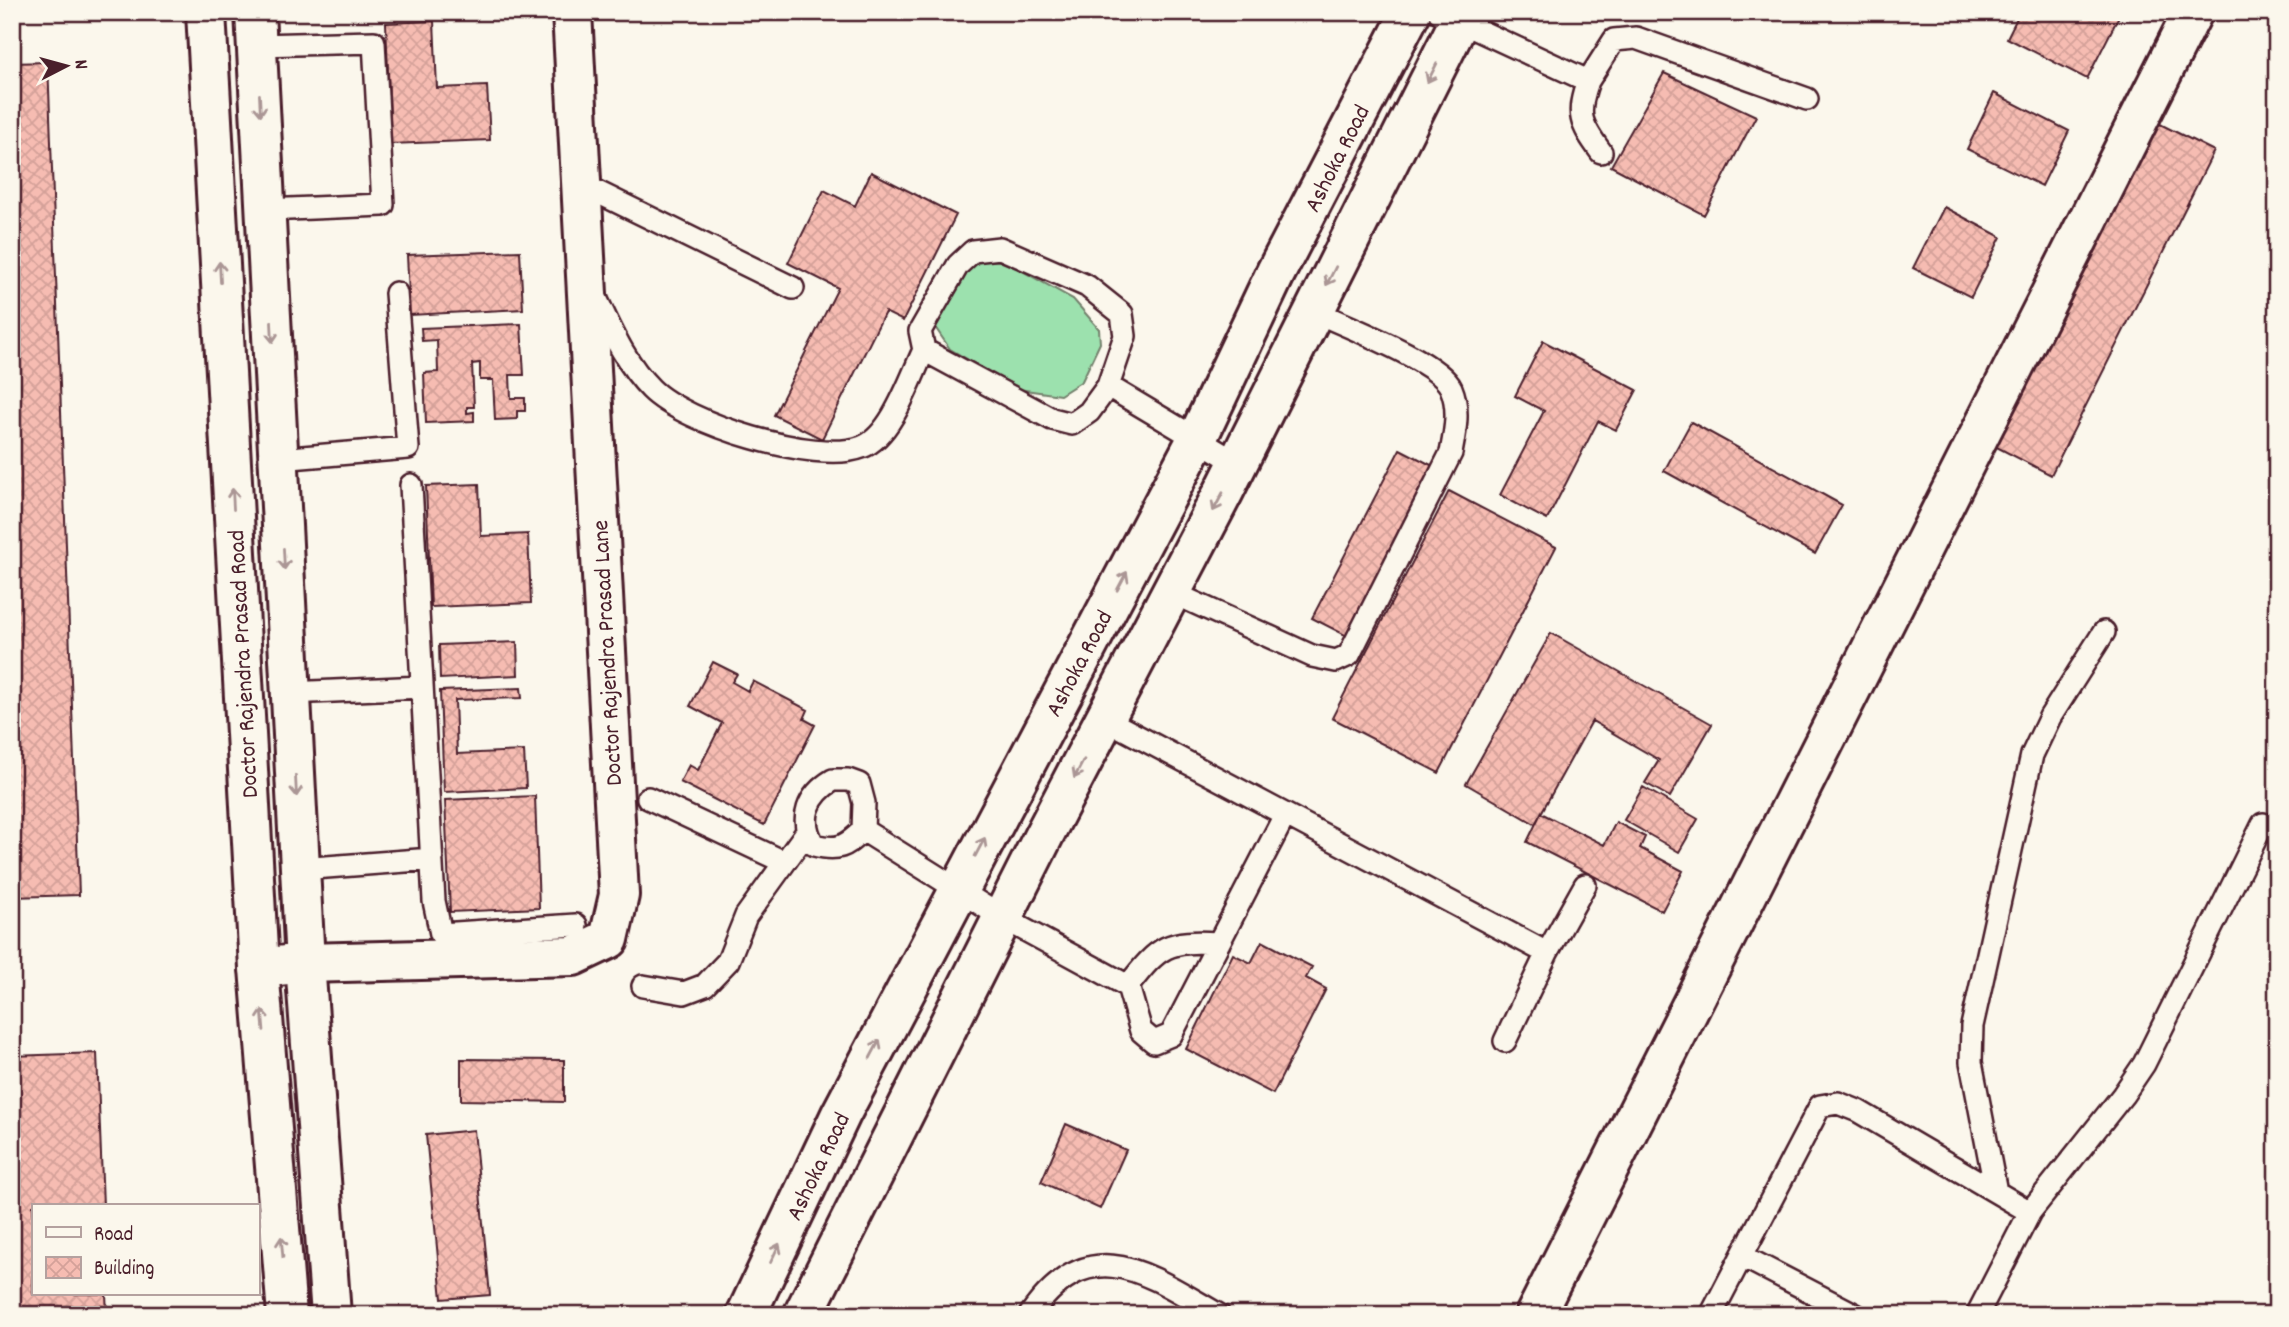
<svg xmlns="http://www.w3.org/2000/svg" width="2289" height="1327" viewBox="0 0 2289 1327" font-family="Dekko,sans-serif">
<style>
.grass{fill:#9ce1ae;stroke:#73806c;stroke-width:2}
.building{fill:url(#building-cross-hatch);stroke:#4a1f2b;stroke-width:2}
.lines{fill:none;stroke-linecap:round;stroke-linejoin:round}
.service-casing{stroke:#4a1f2b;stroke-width:26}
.minor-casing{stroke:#4a1f2b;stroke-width:44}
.secondary-casing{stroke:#4a1f2b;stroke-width:44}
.service{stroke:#fbf7ec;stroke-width:21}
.minor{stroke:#fbf7ec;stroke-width:38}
.secondary{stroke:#fbf7ec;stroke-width:38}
.oneway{stroke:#ab9695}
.labels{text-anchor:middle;stroke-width:7;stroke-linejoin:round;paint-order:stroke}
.street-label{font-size:24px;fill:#4a1f2b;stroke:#fbf7ec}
</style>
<defs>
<pattern id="building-cross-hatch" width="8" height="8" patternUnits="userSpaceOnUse" patternTransform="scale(1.75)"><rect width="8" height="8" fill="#f6bcb2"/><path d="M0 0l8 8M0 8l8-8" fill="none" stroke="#d4a199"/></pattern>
</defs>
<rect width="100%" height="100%" fill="#fbf7ec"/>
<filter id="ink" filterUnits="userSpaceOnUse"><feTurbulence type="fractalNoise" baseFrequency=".0143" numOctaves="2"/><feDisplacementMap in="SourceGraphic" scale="14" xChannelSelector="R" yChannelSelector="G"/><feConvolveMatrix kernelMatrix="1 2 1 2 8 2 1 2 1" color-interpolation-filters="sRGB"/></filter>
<g filter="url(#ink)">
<path class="grass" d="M958 260 1004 261 1073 299 1099 329 1100 343 1082 381 1060 395 1018 389 950 349 937 330 932 308Z"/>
<path class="building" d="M2020 12H2121L2087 79 2007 38Z
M434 21 437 88 487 86 490 140 391 144 386 23Z
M48 62 79 895 12 897V63Z
M1664 73 1756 116 1704 215 1611 166Z
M1994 93 2069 131 2042 186 1967 149Z
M2148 118 2214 151 2051 475 1985 441Z
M871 172 956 215 903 321 885 312 822 439 774 415 838 288 788 263 824 190 855 206Z
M1944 207 2001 237 1971 297 1913 268Z
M520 251 523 309 410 315 407 255Z
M521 324 524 375H510L511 398H525V411H517V419L495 420 493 380H480V363L472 364 474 407H467V413L474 412V421L426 423 424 373 438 372 437 340 422 341 421 328Z
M1543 341 1637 390 1616 430 1598 421 1547 520 1500 495 1544 411 1515 396Z
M1691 422 1842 505 1815 554 1664 471Z
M1400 449 1435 467 1349 637 1312 618Z
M479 484 481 536 528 534 531 603 431 607 426 486Z
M1449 491 1556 547 1439 773 1332 718Z
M1551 633 1712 724 1670 797 1645 783 1659 760 1592 721 1535 824 1466 784Z
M517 642 518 675 440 679 439 645Z
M713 662 737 674 732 682 748 691 753 681 808 710 804 719 815 725 764 825 680 782 689 765 698 770 722 723 690 706Z
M521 688 522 698 455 700 457 754 524 751 526 788 444 792 440 691Z
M1643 787 1698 819 1679 852 1624 820Z
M535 796 539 908 450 912 445 800Z
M1541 813 1604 845 1616 822 1645 837 1640 848 1683 871 1662 911 1527 842Z
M1262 941 1312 967 1306 978 1326 989 1273 1094 1186 1049 1233 954 1251 963Z
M97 1053 103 1206H33V1294H106L107 1315H12V1056Z
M461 1059 564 1060V1102L461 1100Z
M1066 1124 1126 1150 1100 1209 1041 1182Z
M474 1130 490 1295 442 1299 426 1135Z"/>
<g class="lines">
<g class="service-casing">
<path id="service" d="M1439 12 1588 81C1576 115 1580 123 1601 152
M257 45 374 42 383 205 266 210
M1588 81 1614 40 1636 38 1807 99
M583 185 793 288
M596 298C611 329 625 363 651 389 685 423 816 465 862 447 892 436 911 377 924 350
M1108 386 1089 412 1072 424 1052 419 924 350 920 331 958 265 973 251 1000 248 1087 286 1122 314 1125 336 1108 386 1237 463
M279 459 408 448 396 293
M411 485 434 901 441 934 576 925
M1171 592 1312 656 1336 661 1349 655 1451 453C1455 432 1460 409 1451 388 1439 361 1343 325 1314 311
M290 693 422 687
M1105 719 1547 953 1505 1041
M833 780H848L859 784 864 803 863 830C846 847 838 851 814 845 798 819 808 795 833 780Z
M648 798 784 862
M863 830 1003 918 1128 986
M300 869 432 859
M1219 943C1167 940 1160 945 1128 986L1141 1031 1154 1042 1171 1035 1285 815
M1547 953 1585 885
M643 986 684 993 705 985 728 961 746 916 806 833
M1996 1192 1971 1062 1972 1026 2032 755 2050 717 2104 632
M2030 1212 2123 1095 2144 1064 2263 824
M1742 1256 1856 1315
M1030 1315C1090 1228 1149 1275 1219 1315
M1711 1315 1820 1106 1838 1103 1858 1111 2030 1212 1977 1315"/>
</g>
<g class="minor-casing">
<path id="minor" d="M259 968 305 963 573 956 609 939 619 895 572 12
M1535 1315 2193 12"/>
</g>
<g class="secondary-casing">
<path id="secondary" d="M206 12 259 968 287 1315
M255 12 305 963 331 1315
M746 1315 841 1114 1197 439 1276 272 1411 12
M803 1315 1044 835 1224 491 1464 12"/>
</g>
<use href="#service" class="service"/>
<use href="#minor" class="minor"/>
<use href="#secondary" class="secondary"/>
</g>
<defs><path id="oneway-shaft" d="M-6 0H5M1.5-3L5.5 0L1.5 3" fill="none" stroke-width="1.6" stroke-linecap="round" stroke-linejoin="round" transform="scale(1.75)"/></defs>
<g class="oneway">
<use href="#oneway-shaft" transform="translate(1432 73) rotate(117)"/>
<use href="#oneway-shaft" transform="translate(260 105) rotate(87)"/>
<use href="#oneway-shaft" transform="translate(220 272) rotate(-93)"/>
<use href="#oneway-shaft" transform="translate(1331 276) rotate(117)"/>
<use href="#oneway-shaft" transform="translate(272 332) rotate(87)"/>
<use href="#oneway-shaft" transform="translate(233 499) rotate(-93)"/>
<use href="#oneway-shaft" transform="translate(1218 502) rotate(118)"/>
<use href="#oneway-shaft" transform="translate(284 559) rotate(87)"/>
<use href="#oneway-shaft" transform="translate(1122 581) rotate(-62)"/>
<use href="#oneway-shaft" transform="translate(1079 769) rotate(118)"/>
<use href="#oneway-shaft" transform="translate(296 786) rotate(87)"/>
<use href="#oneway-shaft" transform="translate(980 847) rotate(-62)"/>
<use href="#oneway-shaft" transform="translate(263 1020) rotate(-95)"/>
<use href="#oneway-shaft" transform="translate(875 1049) rotate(-62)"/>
<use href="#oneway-shaft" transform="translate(282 1247) rotate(-95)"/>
<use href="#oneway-shaft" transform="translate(775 1253) rotate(-65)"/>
</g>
</g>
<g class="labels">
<g class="street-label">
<text transform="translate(1336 158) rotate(-63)" y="8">Ashoka Road</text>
<text transform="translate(606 653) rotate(-93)" y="8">Doctor Rajendra Prasad Lane</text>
<text transform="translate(1078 663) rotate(-62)" y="8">Ashoka Road</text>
<text transform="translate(242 664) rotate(-93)" y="8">Doctor Rajendra Prasad Road</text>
<text transform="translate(817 1166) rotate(-64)" y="8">Ashoka Road</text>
</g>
</g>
<rect width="2289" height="1327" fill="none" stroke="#fbf7ec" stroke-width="42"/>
<rect x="21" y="21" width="2247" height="1285" fill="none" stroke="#4a1f2b" stroke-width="2.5" filter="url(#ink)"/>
<rect x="32" y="1204" width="228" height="91" fill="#fbf7ec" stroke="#b4a19f" stroke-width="2"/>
<rect x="46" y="1227" width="35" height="10" fill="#fbf7ec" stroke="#b4a19f" stroke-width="2"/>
<text x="94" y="1240" font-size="21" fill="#4a1f2b">Road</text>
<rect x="46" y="1257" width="35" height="21" fill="url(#building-cross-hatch)" stroke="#b4a19f" stroke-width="2"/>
<text x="94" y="1274" font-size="21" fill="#4a1f2b">Building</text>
<g transform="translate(66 66) rotate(84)" stroke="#fbf7ec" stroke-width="5" paint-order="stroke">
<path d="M0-5L12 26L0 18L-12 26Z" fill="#4a1f2b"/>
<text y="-10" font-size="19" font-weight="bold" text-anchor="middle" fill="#4a1f2b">N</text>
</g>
</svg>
